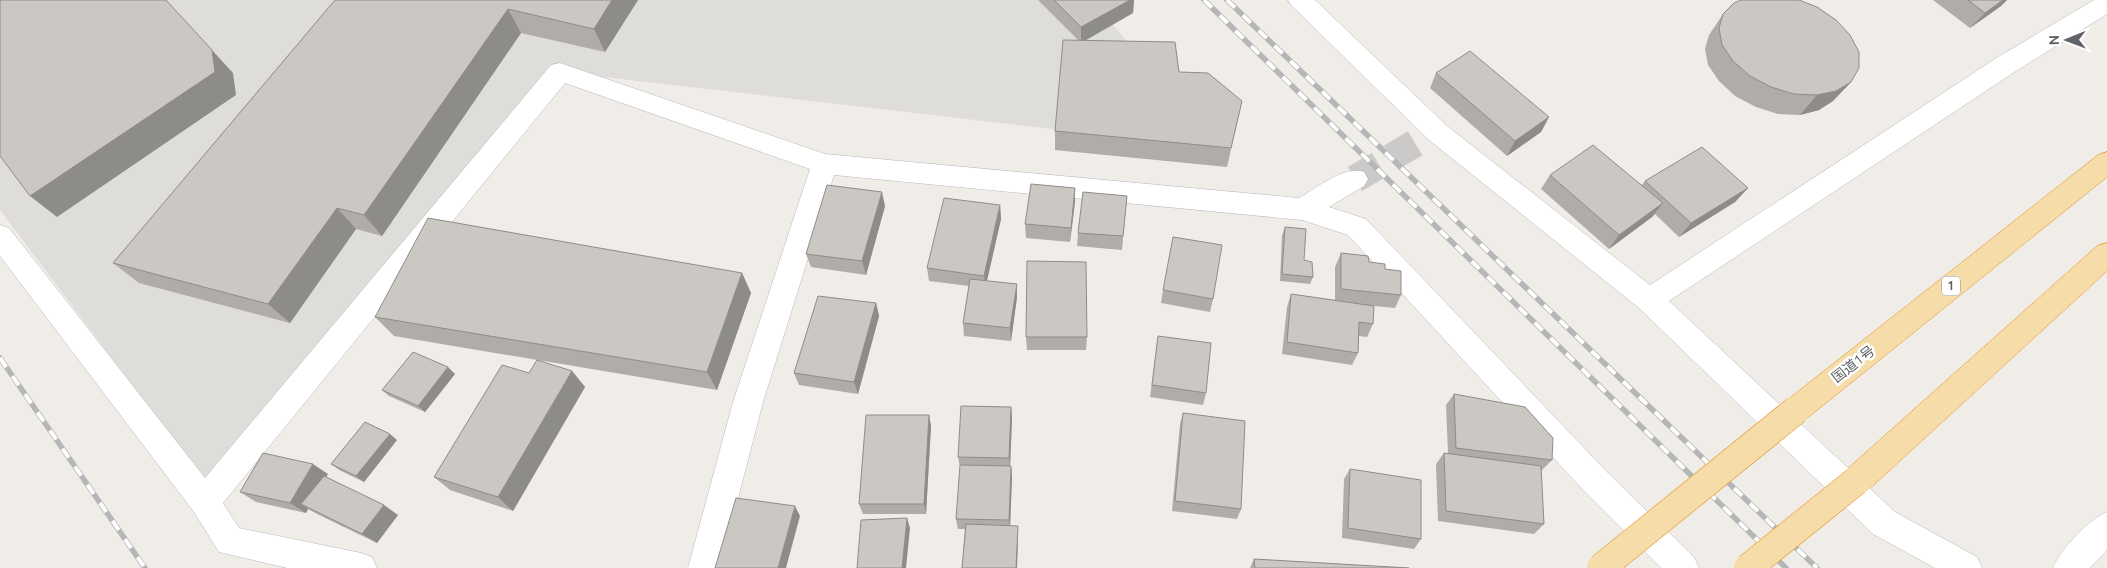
<svg xmlns="http://www.w3.org/2000/svg" width="2107" height="568" viewBox="0 0 2107 568" font-family="Ubuntu,'Noto Sans JP',sans-serif">
<style>
.industrial{fill:#dfddda}
.lines{fill:none;stroke-linecap:round;stroke-linejoin:round}
.minor-tunnel{stroke:#cccac8;stroke-width:28;stroke-dasharray:28 14;stroke-linecap:butt}
.minor-casing{stroke:#b5b8bb;stroke-width:1}
.trunk-casing{stroke:#e18b17;stroke-width:1}
.minor{fill:#fff;fill-rule:evenodd}
.trunk{fill:#f6dca8;fill-rule:evenodd}
.rail-casing{stroke:#b5b6b7;stroke-width:5.5}
.rail{stroke:#fff;stroke-width:4;stroke-dasharray:11;stroke-linecap:butt}
.trunk-bridge-casing{stroke:#e18b17;stroke-width:29;stroke-linecap:butt}
.trunk-bridge{stroke:#f6dca8;stroke-width:28}
.wall{fill:#afaca9}
.shaded-wall{fill:#8e8c89}
.building{fill:#cbc8c4;stroke:#8e8c89}
.labels{text-anchor:middle;stroke-width:5;stroke-linejoin:round;paint-order:stroke}
.shield{fill:#fff;stroke:#8f9295;stroke-width:1}
.shield-label{font-size:12px;font-weight:bold;fill:#5f6367}
.street-label{font-size:14px;fill:#5f6367;stroke:#fff}
</style>
<rect width="100%" height="100%" fill="#f0ede8"/>
<path class="industrial" d="M0 0H1092L1217 148 560 72 213 492 0 210Z"/>
<g class="lines">
<path class="minor-tunnel" d="M1355 179 1419 141"/>
<g class="minor-casing">
<path id="minor" d="M1288 0H1315L1447 126 1650 285 1998 57 2094 0H2107V14L2016 71 1669 301 1895 512 1977 557 1982 568H1935L1873 534 1639 308 1429 140 1292 6Z
M560 63 825 154 1299 198C1317 188 1344 165 1364 172L1368 179 1364 186 1329 207 1366 219 1606 471 1694 557 1699 568H1661L1584 491 1348 235 1302 220 834 175 763 402 720 568H688L733 402 810 169 565 83 223 503 239 528 361 553 372 557 377 568H287L219 552 194 512 0 256V225L9 228 205 478 551 65Z
M2107 512V550L2090 568H2053C2061 549 2088 520 2107 512Z"/>
</g>
<g class="trunk-casing">
<path id="trunk" d="M2107 152V177L1806 419 1796 423 1786 419 1781 410 1786 401 2098 155Z
M2107 243V271L1867 491 1856 495 1845 491 1841 481 1845 471 2097 246Z"/>
</g>
<use href="#minor" class="minor"/>
<use href="#trunk" class="trunk"/>
<g class="rail-casing">
<path id="rail" d="M1204 0 1786 568
M1227 0 1817 568
M0 358 145 568"/>
</g>
<use href="#rail" class="rail"/>
<g class="trunk-bridge-casing">
<path id="trunk-bridge" d="M1601 568 1796 410
M1748 568 1856 481"/>
</g>
<use href="#trunk-bridge" class="trunk-bridge"/>
</g>
<path class="wall" d="M335 0H638L605 52 521 33 382 236 356 229 290 323 139 283 113 263Z
M1038 0H1134L1133 13 1085 40 1179 72 1242 101 1227 167 1055 150V131L1078 40Z
M1933 0H2007L2001 6 1970 28Z
M1723 14 1851 82 1833 101 1819 110 1800 115 1778 114 1756 107 1735 96 1719 81 1708 65 1705 49 1709 35Z
M1436 73 1549 117 1541 132 1507 156 1430 88Z
M1550 175 1642 185 1645 181 1748 188 1735 202 1679 237 1655 214 1652 217 1609 249 1541 189Z
M1075 188V202L1070 242 1026 238 1025 224Z
M1127 196 1122 250 1077 246 1078 233Z
M1000 205 1001 219 987 281 1017 297 1011 341 964 336 963 323 969 286 929 281 927 268Z
M885 206 866 275 811 267 806 254Z
M1285 227 1304 260 1313 277 1310 284 1280 281 1282 235Z
M1341 253 1369 262 1385 269 1401 295 1395 308 1365 305 1373 324 1367 337 1359 336 1358 353 1352 365 1282 354 1287 307 1291 294 1335 300V267Z
M742 273 751 293 717 390 394 336 375 317Z
M1163 290 1213 299 1210 312 1161 303Z
M876 303 879 316 858 394 799 385 794 373Z
M1158 336 1206 393 1203 405 1150 397Z
M1026 337H1087L1086 350H1027Z
M572 371 585 387 513 511 450 490 434 477 529 373Z
M455 374 425 412 389 396 382 390Z
M1454 394 1552 460 1541 471 1544 524 1534 534 1438 521 1436 464 1444 453 1448 454 1446 405Z
M1011 407 1012 419 1010 466H1011L1012 477 1010 525 1018 535 1017 568H962L965 529H958L956 519 960 467 958 457Z
M1183 413 1241 509 1237 519 1172 511 1180 424Z
M929 415 931 426 926 514H863L859 504Z
M397 440 364 482 339 470 331 464Z
M1350 469 1421 539 1414 549 1342 538 1344 479Z
M328 474 326 477 398 515 377 543 317 514 308 509 306 513 256 502 240 492Z
M1254 559 1409 568H1250Z"/>
<path class="shaded-wall" d="M612 0H638L605 52 594 29Z
M1130 0H1134L1133 13 1081 43V27Z
M2003 0H2007L2001 6 1970 28 1985 13Z
M508 9 521 33 382 236 364 215Z
M212 50 233 73 236 95 57 217 30 196Z
M1851 82 1833 101 1819 110 1800 115 1817 95Z
M1549 117 1541 132 1507 156 1515 141Z
M1075 188V202L1070 242 1071 228Z
M1748 188 1735 202 1679 237 1691 223Z
M882 192 885 206 866 275 862 261Z
M1663 203 1652 217 1609 249 1619 235Z
M1000 205 1001 219 985 289 984 276Z
M337 208 356 229 290 323 268 304Z
M742 273 751 293 717 390 707 372Z
M1017 284V297L1011 341 1010 328Z
M876 303 879 316 858 394 854 382Z
M448 367 455 374 425 412 418 406Z
M572 371 585 387 513 511 498 497Z
M1011 407 1012 419 1010 469 1009 458Z
M929 415 931 426 926 514 924 504Z
M390 434 397 440 364 482 356 476Z
M313 464 328 474 309 508 301 504 308 509 306 513 290 503Z
M1011 466 1012 477 1010 530 1009 520Z
M384 505 398 515 377 543 362 534Z
M795 506 800 516 786 568H778Z
M907 518 910 528 906 568H902Z
M1018 526V535L1017 568H1016Z"/>
<path class="building" d="M0 0H166L212 50 215 72 30 196 0 156Z
M335 0H612L594 29 508 9 364 215 337 208 268 304 113 263Z
M1054 0H1130L1081 27Z
M1741 0H1799L1817 7 1836 20 1850 35 1859 52V68L1851 82 1836 91 1817 95 1794 94 1771 87 1750 76 1733 61 1722 45 1719 28 1723 14 1734 3Z
M1968 0H2003L1985 13Z
M1063 40 1175 42 1179 72 1208 73 1242 101 1231 148 1055 131Z
M1470 51 1549 117 1515 141 1436 73Z
M1593 145 1663 203 1619 235 1550 175Z
M1702 147 1748 188 1691 223 1645 181Z
M1031 184 1075 188 1071 228 1025 224Z
M827 185 882 192 862 261 806 254Z
M1083 192 1127 196 1123 236 1078 233Z
M944 198 1000 205 984 276 927 268Z
M428 218 742 273 707 372 375 317Z
M1285 227 1306 229 1304 260 1312 262 1313 277 1282 274Z
M1173 237 1222 245 1213 299 1163 290Z
M1341 253 1368 256 1369 262 1385 264V269L1401 271V295L1341 289Z
M1027 261 1086 262 1087 337H1026Z
M970 279 1017 284 1010 328 963 323Z
M1291 294 1374 306 1373 324 1359 322 1358 353 1287 342Z
M818 296 876 303 854 382 794 373Z
M1158 336 1211 343 1206 393 1152 385Z
M413 352 448 367 418 406 382 390Z
M537 360 572 371 498 497 434 477 502 365 529 373Z
M1454 394 1525 407 1553 438 1552 460 1456 448Z
M961 406 1011 407 1009 458 958 457Z
M1183 413 1245 421 1241 509 1175 501Z
M866 415H929L924 504H859Z
M365 422 390 434 356 476 331 464Z
M263 453 313 464 290 503 240 492Z
M1444 453 1541 466 1544 524 1446 511Z
M960 465 1011 466 1009 520 956 519Z
M1350 469 1421 480V539L1348 528Z
M324 476 384 505 362 534 301 504Z
M736 498 795 506 778 568H715Z
M907 518 902 568H857L861 520Z
M966 524 1018 526 1016 568H962Z
M1254 559 1409 568H1255Z"/>
<g class="labels">
<rect class="shield" x="1942" y="276.5" width="18" height="19" rx="4"/>
<g class="shield-label">
<text x="1951" y="290">1</text>
</g>
<g class="street-label">
<text transform="translate(1853 364) rotate(-38)" y="5">国道1号</text>
</g>
</g>
<g transform="translate(2067 40) rotate(269)" stroke="#ffffff" stroke-width="4" paint-order="stroke">
<path d="M0-4L9 19L0 12L-9 19Z" fill="#5f6367"/>
<text y="-8" font-size="14" font-weight="bold" text-anchor="middle" fill="#5f6367">N</text>
</g>
</svg>
